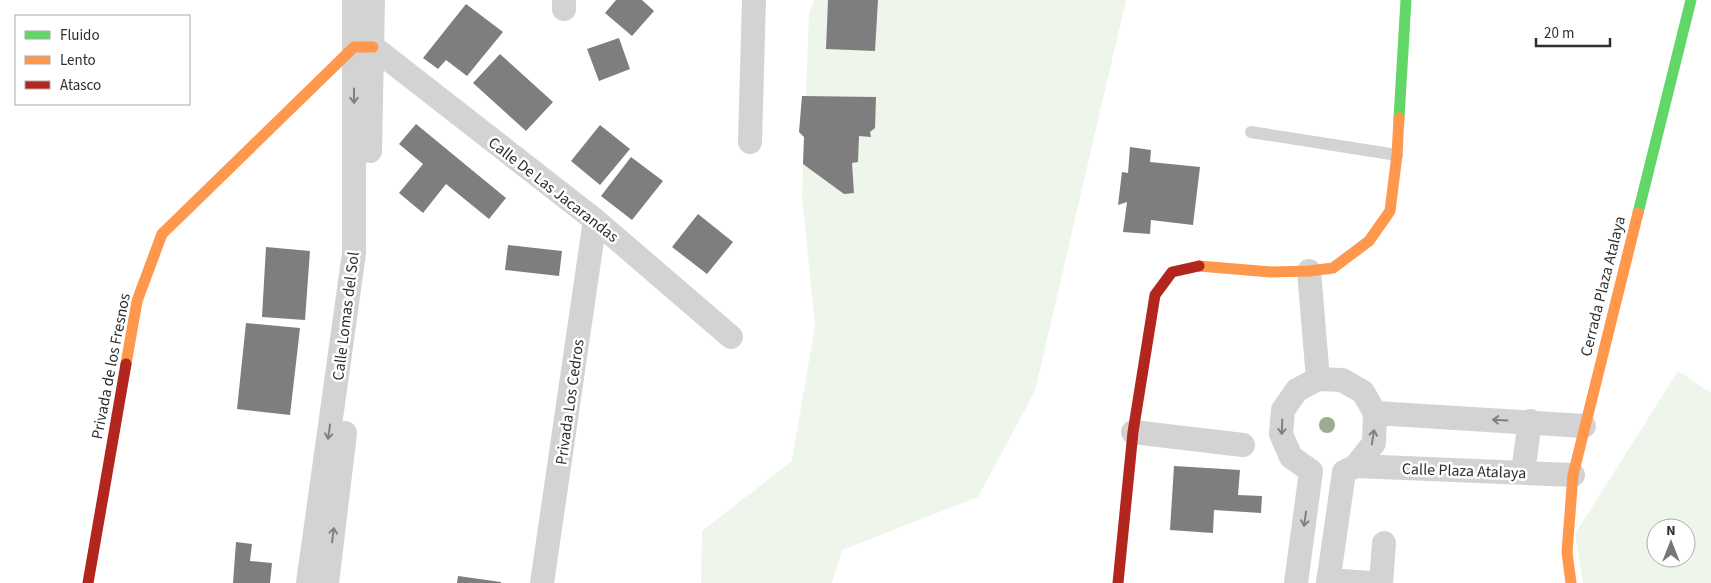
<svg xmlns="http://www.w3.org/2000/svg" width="1711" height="583" viewBox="0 0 1711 583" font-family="'Source Sans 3',sans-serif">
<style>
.green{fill:#eef5eb;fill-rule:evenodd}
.building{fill:#7e7e7e}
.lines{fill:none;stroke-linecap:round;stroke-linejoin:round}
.lane{stroke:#d3d3d3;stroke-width:12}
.street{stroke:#d3d3d3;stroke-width:24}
.fast{stroke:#63d668;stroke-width:11}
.slow{stroke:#ff974d;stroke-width:11}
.jam{stroke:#b3261e;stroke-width:11}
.tree{fill:#9aad93}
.oneway{stroke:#808080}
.labels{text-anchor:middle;stroke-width:5;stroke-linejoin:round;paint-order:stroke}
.street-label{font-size:16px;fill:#2e2e2e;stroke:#fff}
</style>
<rect width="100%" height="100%" fill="#fff"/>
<path class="green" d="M814 0H1126L1035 391 978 497 842 550 832 583H701L702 531 792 461 815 325 802 196 809 14Z
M1678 371 1711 393V583H1583L1575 534ZM1656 528H1686V558H1656Z"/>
<path class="building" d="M616 0H642L654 11 632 36 605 13Z
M828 0H878L875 51 826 49Z
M466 4 503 32 467 76 446 60 438 69 423 58Z
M619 38 630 69 599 81 587 49Z
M500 54 553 102 526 131 473 83Z
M802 96 876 97 875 128 870 132 871 137 859 136 858 162 852 163 854 193 844 194 803 164 804 137 799 132Z
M416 124 506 198 489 219 446 184 423 213 399 193 423 164 399 144Z
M600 125 630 149 600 185 571 161Z
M1130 147 1151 150 1150 162 1200 167 1193 225 1151 220 1150 234 1123 232 1127 202 1118 205 1122 172 1128 173Z
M631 157 663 181 632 220 601 196Z
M698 214 733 242 707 274 672 247Z
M508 245 562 251 559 276 505 270Z
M266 247 310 251 305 320 262 317Z
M246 323 300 328 290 415 237 409Z
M1174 466 1240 470 1238 495 1262 496 1261 513 1214 510 1213 533 1170 530Z
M236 542 252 544 250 561 272 563 270 583H233Z
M458 576 501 582V583H457Z"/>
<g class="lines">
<path class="lane" d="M1251 132 1397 155"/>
<path class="street" d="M564 9V0
M373 47 595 220 731 337
M750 142 754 0
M370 151 373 0
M1309 271 1318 379
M1375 413 1584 426
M1133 432 1243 445
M1356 466 1573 475
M1523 472 1530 421
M1328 580 1371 583
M308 583 354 253V0
M327 583 345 433
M542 583 595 220
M1296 583 1311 471 1291 457 1281 434 1283 410 1297 390 1318 379 1342 380 1363 392 1375 413 1374 443 1356 466 1344 472 1328 583
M1381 583 1384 543"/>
<path class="fast" d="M1399 118 1406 0
M1638 213 1691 0"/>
<path class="slow" d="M1199 266 1271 272 1309 271 1333 268 1369 241 1390 211 1397 155 1399 118
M126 364 137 301 162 234 354 47H373
M1571 583 1567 552 1573 475 1638 213"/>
<path class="jam" d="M88 583 126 364
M1118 583 1133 432 1155 295 1172 272 1199 266"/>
</g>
<circle class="tree" cx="1327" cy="425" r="8"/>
<defs><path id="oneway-shaft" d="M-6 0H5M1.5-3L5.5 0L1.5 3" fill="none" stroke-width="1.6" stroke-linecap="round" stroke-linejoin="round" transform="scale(1.25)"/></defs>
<g class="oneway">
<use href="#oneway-shaft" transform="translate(354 96) rotate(90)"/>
<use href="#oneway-shaft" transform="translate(1500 420) rotate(-177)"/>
<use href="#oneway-shaft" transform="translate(1282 427) rotate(92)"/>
<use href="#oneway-shaft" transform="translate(329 432) rotate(98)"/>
<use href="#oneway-shaft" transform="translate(1373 437) rotate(-81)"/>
<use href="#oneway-shaft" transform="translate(1305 519) rotate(98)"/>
<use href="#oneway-shaft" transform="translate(333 535) rotate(-83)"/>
</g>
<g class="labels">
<g class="street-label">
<text transform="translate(554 189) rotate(38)" y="6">Calle De Las Jacarandas</text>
<text transform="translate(1602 286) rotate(-76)" y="6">Cerrada Plaza Atalaya</text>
<text transform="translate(345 316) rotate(-83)" y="6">Calle Lomas del Sol</text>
<text transform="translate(110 366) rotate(-79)" y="6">Privada de los Fresnos</text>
<text transform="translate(569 402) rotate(-82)" y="6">Privada Los Cedros</text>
<text transform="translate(1464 470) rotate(2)" y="6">Calle Plaza Atalaya</text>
</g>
</g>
<rect x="15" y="15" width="175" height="90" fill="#ffffff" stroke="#ababab"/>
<rect x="25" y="31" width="25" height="8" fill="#63d668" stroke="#ababab"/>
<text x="60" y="40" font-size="15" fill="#2e2e2e">Fluido</text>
<rect x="25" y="56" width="25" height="8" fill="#ff974d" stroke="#ababab"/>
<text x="60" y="65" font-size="15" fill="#2e2e2e">Lento</text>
<rect x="25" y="81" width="25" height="8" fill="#b3261e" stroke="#ababab"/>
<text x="60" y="90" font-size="15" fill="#2e2e2e">Atasco</text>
<g transform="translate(1671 543)"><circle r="24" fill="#ffffff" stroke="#ababab"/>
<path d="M0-4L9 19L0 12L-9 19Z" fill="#777777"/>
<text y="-8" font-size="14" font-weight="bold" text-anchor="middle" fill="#2e2e2e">N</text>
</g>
<path d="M1536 38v8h74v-8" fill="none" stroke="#2e2e2e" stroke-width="2.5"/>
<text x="1544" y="38" font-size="15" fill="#2e2e2e" stroke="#ffffff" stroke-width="4" paint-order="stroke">20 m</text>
</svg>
